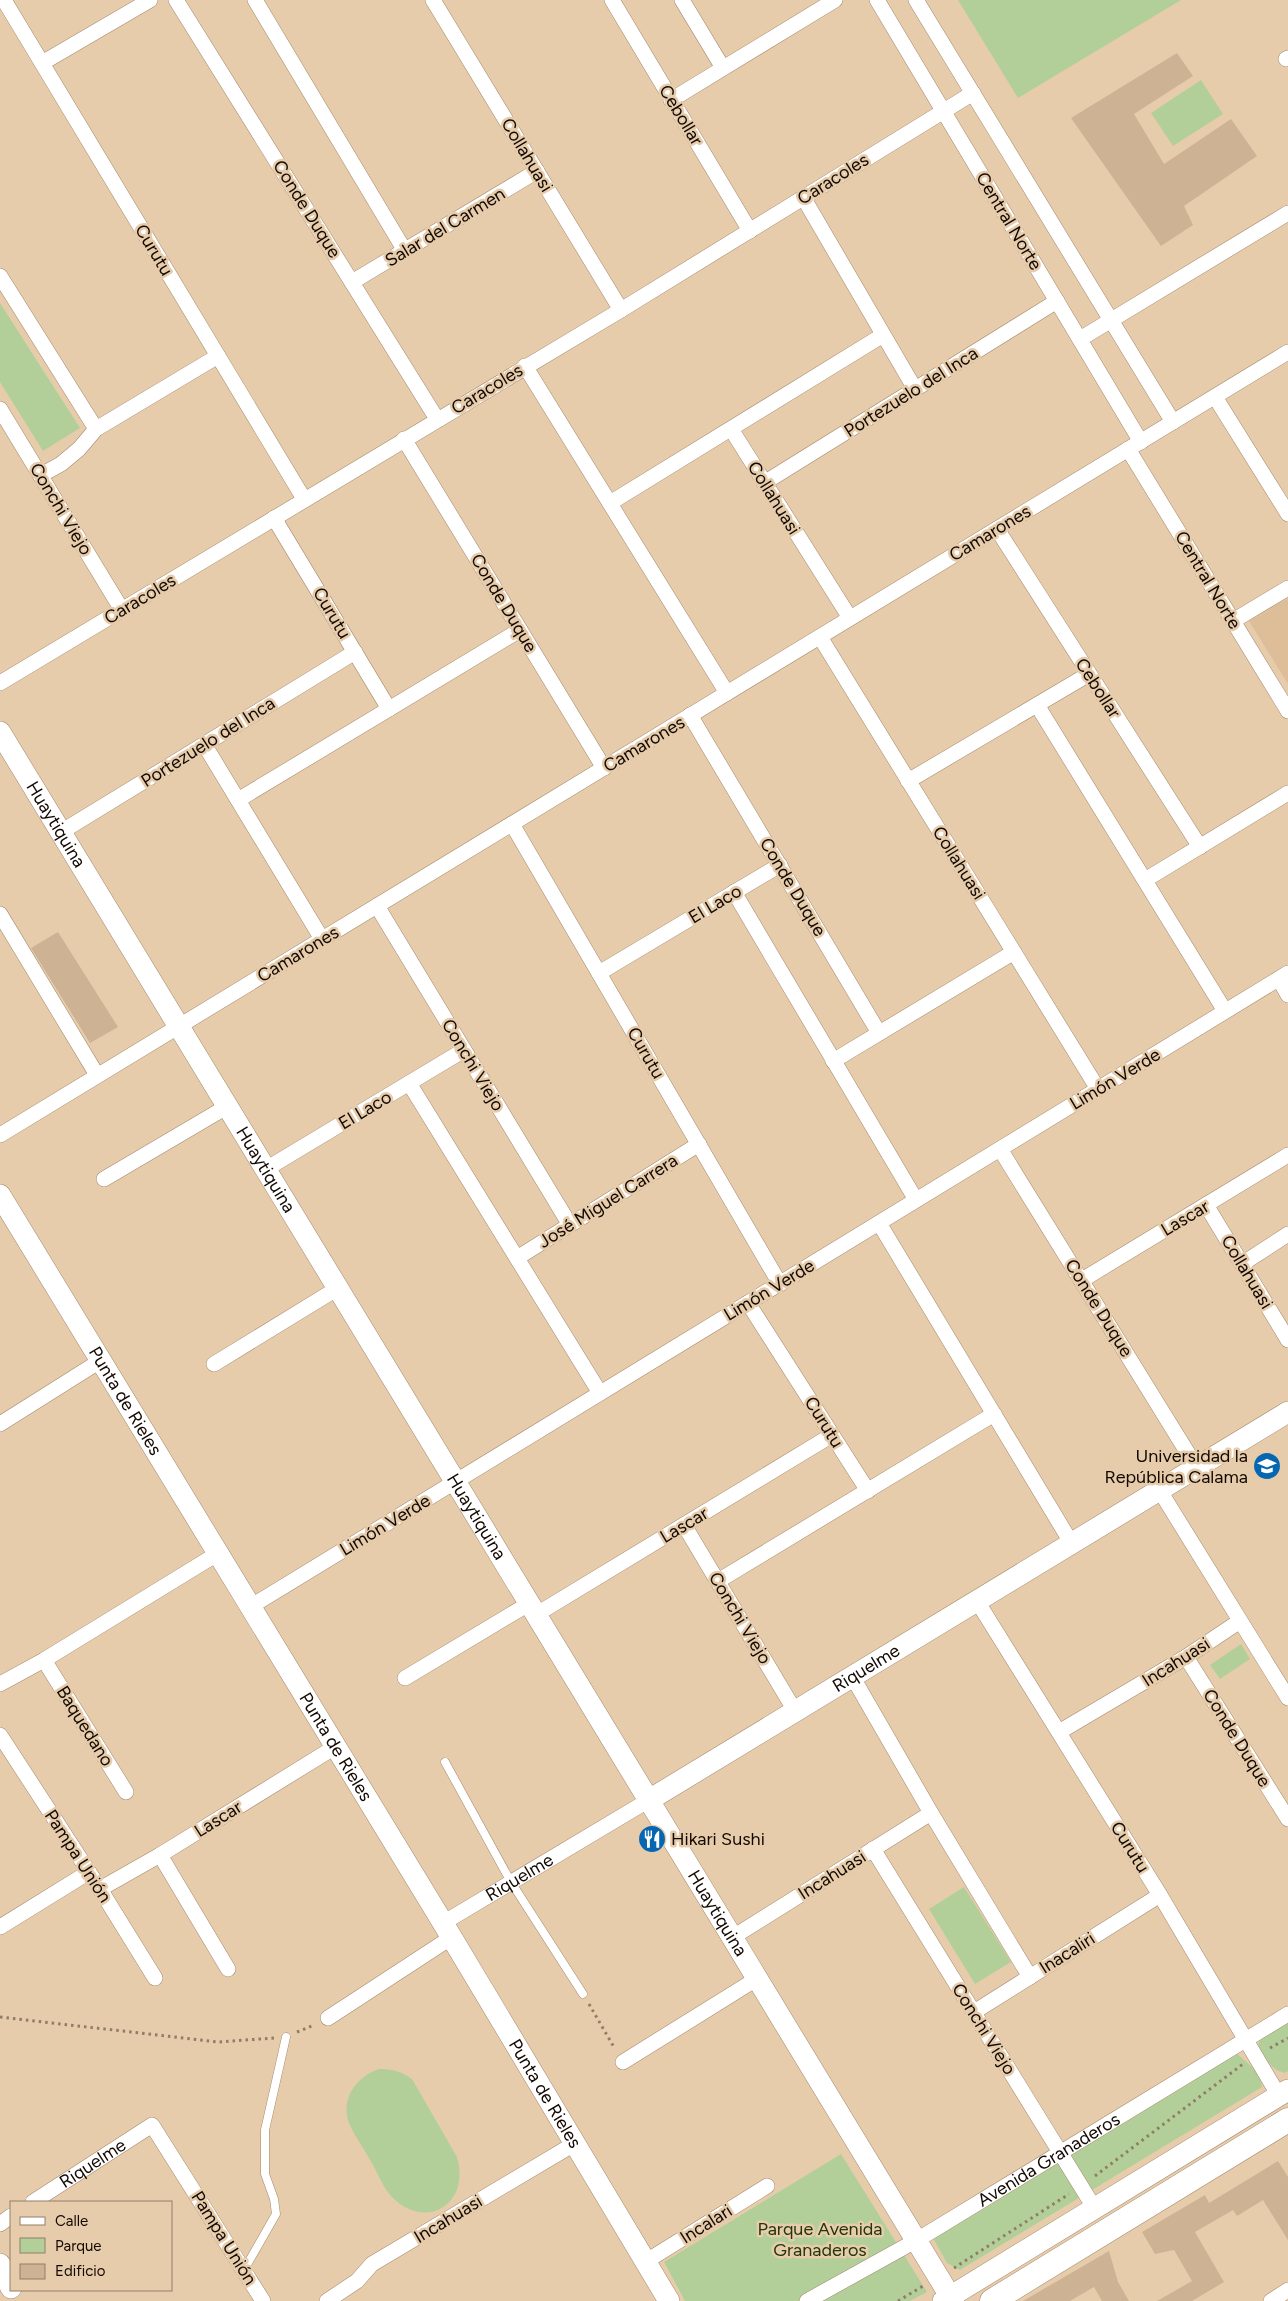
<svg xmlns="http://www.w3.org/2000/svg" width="1288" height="2301" viewBox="0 0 1288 2301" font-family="Figtree,sans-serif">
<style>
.built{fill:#debe99}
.green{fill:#b2cf99}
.building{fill:#cdb294}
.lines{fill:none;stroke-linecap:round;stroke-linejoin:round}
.lane-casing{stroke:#a48a6d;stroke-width:9}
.street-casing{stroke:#a48a6d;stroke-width:16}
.secondary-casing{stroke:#a48a6d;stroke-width:22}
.primary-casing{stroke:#a48a6d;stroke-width:25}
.path{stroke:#907c67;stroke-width:3;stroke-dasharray:2.5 4;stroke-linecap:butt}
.lane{stroke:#fff;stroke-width:8}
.street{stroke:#fff;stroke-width:15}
.secondary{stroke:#fff;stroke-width:21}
.primary{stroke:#fff;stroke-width:24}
.labels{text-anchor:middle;stroke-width:5;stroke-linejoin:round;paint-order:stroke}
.street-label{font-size:18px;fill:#120902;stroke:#e7ccac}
.poi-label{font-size:18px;fill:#120902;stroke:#e7ccac;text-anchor:end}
.park-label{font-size:18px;fill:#223609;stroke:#e7ccac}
</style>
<rect width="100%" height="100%" fill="#e7ccac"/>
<path class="built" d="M1288 598V684L1249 621Z"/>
<path class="green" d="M958 0H1181L1018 98Z
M1201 80 1223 114 1173 146 1151 113Z
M0 303 80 428 43 451 0 382Z
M1241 1644 1250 1659 1220 1679 1210 1665Z
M964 1887 1011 1962 975 1984 929 1909Z
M1288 2020V2071L1285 2073C1271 2070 1265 2058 1258 2047L1260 2036Z
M1235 2052 1259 2073 1262 2087 960 2270 947 2263 933 2238Z
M379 2069C393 2069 400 2071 412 2079L457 2157C461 2171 461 2188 451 2200 434 2220 407 2214 391 2196 382 2186 377 2171 370 2160 364 2148 354 2136 349 2123 340 2099 357 2076 379 2069Z
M841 2154 927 2292 910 2301H685L664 2262Z"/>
<path class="building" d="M1177 53 1193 76 1134 114 1164 164 1231 119 1257 156 1184 206 1193 225 1161 246 1071 118Z
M58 932 118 1027 90 1043 31 948Z
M1278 2161 1288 2177V2240L1263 2200 1237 2216 1233 2210 1195 2232 1224 2282 1192 2301H1157L1192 2281 1174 2250 1155 2254 1142 2232 1205 2195 1209 2203Z
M1109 2251 1118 2282 1129 2301H1102L1094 2287 1070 2301H1023Z"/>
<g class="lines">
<g class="lane-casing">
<path id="lane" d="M445 1762 511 1882 583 1994
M244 2270 276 2214 274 2199 265 2174V2130L286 2037"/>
</g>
<g class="street-casing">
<g id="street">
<path d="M4 0 304 499"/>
<path d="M176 0 437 419"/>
<path d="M255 0 405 251"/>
<path d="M433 0 621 310"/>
<path d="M612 0 750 231"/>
<path d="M682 0 723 68"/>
<path d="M877 0 1141 442"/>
<path d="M916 0 1173 422"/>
<path d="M1286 59 1288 58"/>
<path d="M42 63 150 0"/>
<path d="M671 100 835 0"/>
<path d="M803 197 915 389"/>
<path d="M0 276 96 429"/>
<path d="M352 282 537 171"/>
<path d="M1080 339 1288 213"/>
<path d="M525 366 727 693"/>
<path d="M1215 397 1288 514"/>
<path d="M0 409 122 610"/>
<path d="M731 429 850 618"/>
<path d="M404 439 604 768"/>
<path d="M1128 449 1288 711"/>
<path d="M41 475 61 464 79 449 96 429 218 356"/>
<path d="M764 483 1057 301"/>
<path d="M610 503 883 335"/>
<path d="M274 518 389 709"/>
<path d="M997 529 1200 847"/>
<path d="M1233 621 1288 588"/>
<path d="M820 637 1098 1089"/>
<path d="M0 683 621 310 973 93"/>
<path d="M1037 705 1225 1011"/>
<path d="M690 715 879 1033"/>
<path d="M204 744 322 939"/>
<path d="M908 781 1089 674"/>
<path d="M238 800 520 630"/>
<path d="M512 824 780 1284"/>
<path d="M61 832 355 652"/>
<path d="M1145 880 1288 793"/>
<path d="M734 892 916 1200"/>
<path d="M377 906 570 1225"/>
<path d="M0 914 97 1075"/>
<path d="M599 973 780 865"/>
<path d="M1279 979 1288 995"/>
<path d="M833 1061 1014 952"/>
<path d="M409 1083 600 1393"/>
<path d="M0 1135 1288 352"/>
<path d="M1000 1149 1197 1468"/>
<path d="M266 1169 464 1050"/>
<path d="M104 1179 228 1106"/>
<path d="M1206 1205 1288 1340"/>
<path d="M879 1223 1072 1544"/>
<path d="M517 1258 699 1144"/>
<path d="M1242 1264 1288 1234"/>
<path d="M1082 1280 1288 1155"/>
<path d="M748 1303 868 1491"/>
<path d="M214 1364 338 1288"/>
<path d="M0 1424 100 1361"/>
<path d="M1160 1491 1288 1698"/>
<path d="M684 1525 795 1711"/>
<path d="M718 1581 994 1414"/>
<path d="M977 1601 1160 1895 1279 2096"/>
<path d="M250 1607 1288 973"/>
<path d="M537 1614 832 1435"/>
<path d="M1186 1657 1288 1819"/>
<path d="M44 1660 126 1792"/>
<path d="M852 1676 931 1813 1030 1977"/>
<path d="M405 1678 530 1603"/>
<path d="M0 1684 44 1660 217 1554"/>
<path d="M1059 1732 1186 1657 1240 1621"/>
<path d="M0 1735 100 1889 155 1978"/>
<path d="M873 1849 1095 2209"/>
<path d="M160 1855 228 1969"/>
<path d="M100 1889 160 1855 335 1747"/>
<path id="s1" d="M443 1923 649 1800"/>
<path d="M0 1927 89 1872"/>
<path d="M733 1937 931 1813"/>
<path d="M974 2012 1160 1895"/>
<path d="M328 2018 452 1937"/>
<path d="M623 2062 758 1978"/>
<path id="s2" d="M33 2202 152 2125 263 2301"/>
<path d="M0 2224 11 2216"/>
<path d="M645 2262 767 2186"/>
<path d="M327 2301 357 2281 372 2264 574 2144"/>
<path id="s3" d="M807 2301 917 2240 1288 2014"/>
<path d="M1271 2301 1288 2290"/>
</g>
</g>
<g class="secondary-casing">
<g id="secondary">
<path id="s4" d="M0 732 953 2301"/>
<path id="s5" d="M0 1195 443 1923 669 2301"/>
<path id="s6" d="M649 1800 1288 1412"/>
<path d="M0 2264 11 2288"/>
<path d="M943 2301 1288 2090"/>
</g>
</g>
<g class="primary-casing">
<path id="primary" d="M992 2301 1288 2120"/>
</g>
<path class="path" d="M589 2004 615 2049
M0 2017 218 2042 274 2038
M297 2032 314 2025
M1270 2048 1288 2038
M1095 2176 1243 2064
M954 2268 1069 2194
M898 2301 923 2286"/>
<use href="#lane" class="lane"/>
<use href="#street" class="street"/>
<use href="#secondary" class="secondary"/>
<use href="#primary" class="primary"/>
</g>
<defs>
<g id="university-disc" transform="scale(1.4375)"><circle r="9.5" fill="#0566b2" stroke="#e7ccac"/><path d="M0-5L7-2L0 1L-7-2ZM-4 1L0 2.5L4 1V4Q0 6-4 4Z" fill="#fff"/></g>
<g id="restaurant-disc" transform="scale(1.4375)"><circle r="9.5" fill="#0566b2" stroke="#e7ccac"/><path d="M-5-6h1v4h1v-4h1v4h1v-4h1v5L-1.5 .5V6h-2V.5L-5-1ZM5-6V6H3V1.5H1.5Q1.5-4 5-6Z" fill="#fff"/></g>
</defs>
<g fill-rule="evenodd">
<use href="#university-disc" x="1267" y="1466"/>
<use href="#restaurant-disc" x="652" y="1839"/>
</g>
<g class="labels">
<g class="street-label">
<text transform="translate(681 115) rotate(59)" y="6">Cebollar</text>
<text transform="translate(527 155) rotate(59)" y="6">Collahuasi</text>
<text transform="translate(833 179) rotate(-32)" y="6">Caracoles</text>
<text transform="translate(307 209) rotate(58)" y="6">Conde Duque</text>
<text transform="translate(1009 221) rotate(59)" y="6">Central Norte</text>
<text transform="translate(445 227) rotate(-31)" y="6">Salar del Carmen</text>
<text transform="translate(154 250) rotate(59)" y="6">Curutu</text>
<text transform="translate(487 389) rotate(-31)" y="6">Caracoles</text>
<text transform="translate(911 392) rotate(-32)" y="6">Portezuelo del Inca</text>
<text transform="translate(774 498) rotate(58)" y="6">Collahuasi</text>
<text transform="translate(61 509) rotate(59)" y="6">Conchi Viejo</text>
<text transform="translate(990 533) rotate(-31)" y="6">Camarones</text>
<text transform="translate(1208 580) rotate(59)" y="6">Central Norte</text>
<text transform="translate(140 599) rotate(-31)" y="6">Caracoles</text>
<text transform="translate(504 603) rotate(59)" y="6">Conde Duque</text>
<text transform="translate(332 613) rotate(59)" y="6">Curutu</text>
<text transform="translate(1098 688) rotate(57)" y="6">Cebollar</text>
<text transform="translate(208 742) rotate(-32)" y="6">Portezuelo del Inca</text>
<text transform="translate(644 744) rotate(-31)" y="6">Camarones</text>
<text dy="6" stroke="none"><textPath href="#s4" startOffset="108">Huaytiquina</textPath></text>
<text transform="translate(959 863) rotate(58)" y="6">Collahuasi</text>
<text transform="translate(793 887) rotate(59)" y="6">Conde Duque</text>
<text transform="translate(715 904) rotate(-31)" y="6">El Laco</text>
<text transform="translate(298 954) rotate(-31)" y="6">Camarones</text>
<text transform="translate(646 1053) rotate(60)" y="6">Curutu</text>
<text transform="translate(473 1065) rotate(59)" y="6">Conchi Viejo</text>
<text transform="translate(1115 1079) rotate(-31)" y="6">Limón Verde</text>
<text transform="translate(365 1110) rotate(-31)" y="6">El Laco</text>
<text dy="6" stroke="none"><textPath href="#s4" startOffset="512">Huaytiquina</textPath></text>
<text transform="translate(608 1201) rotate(-32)" y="6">José Miguel Carrera</text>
<text transform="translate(1185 1218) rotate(-31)" y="6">Lascar</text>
<text transform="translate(1247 1272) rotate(59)" y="6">Collahuasi</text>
<text transform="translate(769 1290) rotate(-31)" y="6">Limón Verde</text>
<text transform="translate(1099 1308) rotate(58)" y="6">Conde Duque</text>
<text dy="6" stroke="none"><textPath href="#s5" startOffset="241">Punta de Rieles</textPath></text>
<text transform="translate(824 1422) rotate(58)" y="6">Curutu</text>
<text dy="6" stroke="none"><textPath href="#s4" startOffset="918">Huaytiquina</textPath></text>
<text transform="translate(385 1525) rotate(-31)" y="6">Limón Verde</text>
<text transform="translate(684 1525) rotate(-31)" y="6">Lascar</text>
<text transform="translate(740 1618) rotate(59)" y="6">Conchi Viejo</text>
<text transform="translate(1176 1662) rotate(-32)" y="6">Incahuasi</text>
<text dy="6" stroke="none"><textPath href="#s6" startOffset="254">Riquelme</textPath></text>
<text transform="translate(85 1726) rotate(58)" y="6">Baquedano</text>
<text transform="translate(1237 1738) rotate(58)" y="6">Conde Duque</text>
<text dy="6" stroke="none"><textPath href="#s5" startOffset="646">Punta de Rieles</textPath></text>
<text transform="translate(218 1819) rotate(-32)" y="6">Lascar</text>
<text transform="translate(1130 1847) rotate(58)" y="6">Curutu</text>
<text transform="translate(78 1856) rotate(57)" y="6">Pampa Unión</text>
<text transform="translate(832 1875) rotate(-32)" y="6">Incahuasi</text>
<text dy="6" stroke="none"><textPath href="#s1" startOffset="89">Riquelme</textPath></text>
<text dy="6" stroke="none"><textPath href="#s4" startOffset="1382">Huaytiquina</textPath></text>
<text transform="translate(1067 1953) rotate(-32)" y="6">Inacaliri</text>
<text transform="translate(984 2029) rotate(58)" y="6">Conchi Viejo</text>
<text dy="6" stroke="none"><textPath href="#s5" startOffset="1051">Punta de Rieles</textPath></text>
<text dy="6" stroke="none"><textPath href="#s3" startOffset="280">Avenida Granaderos</textPath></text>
<text dy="6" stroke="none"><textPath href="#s2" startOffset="71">Riquelme</textPath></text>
<text transform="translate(448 2219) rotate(-31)" y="6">Incahuasi</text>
<text transform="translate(706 2224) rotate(-32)" y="6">Incalari</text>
<text transform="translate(224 2238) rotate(58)" y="6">Pampa Unión</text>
</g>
<g class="poi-label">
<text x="1248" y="1462">Universidad la<tspan x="1248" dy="21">República Calama</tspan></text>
<text x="671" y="1845" text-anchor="start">Hikari Sushi</text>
</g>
<g class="park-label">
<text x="820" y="2235">Parque Avenida<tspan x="820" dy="21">Granaderos</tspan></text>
</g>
</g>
<rect x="10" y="2201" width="162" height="90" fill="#e7ccac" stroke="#927e68"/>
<rect x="20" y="2217" width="25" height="8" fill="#ffffff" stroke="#927e68"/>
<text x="55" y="2226" font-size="15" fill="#120902">Calle</text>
<rect x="20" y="2238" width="25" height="15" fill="#b2cf99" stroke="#927e68"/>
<text x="55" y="2251" font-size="15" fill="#120902">Parque</text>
<rect x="20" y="2264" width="25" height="15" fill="#cdb294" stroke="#927e68"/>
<text x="55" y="2276" font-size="15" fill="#120902">Edificio</text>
</svg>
